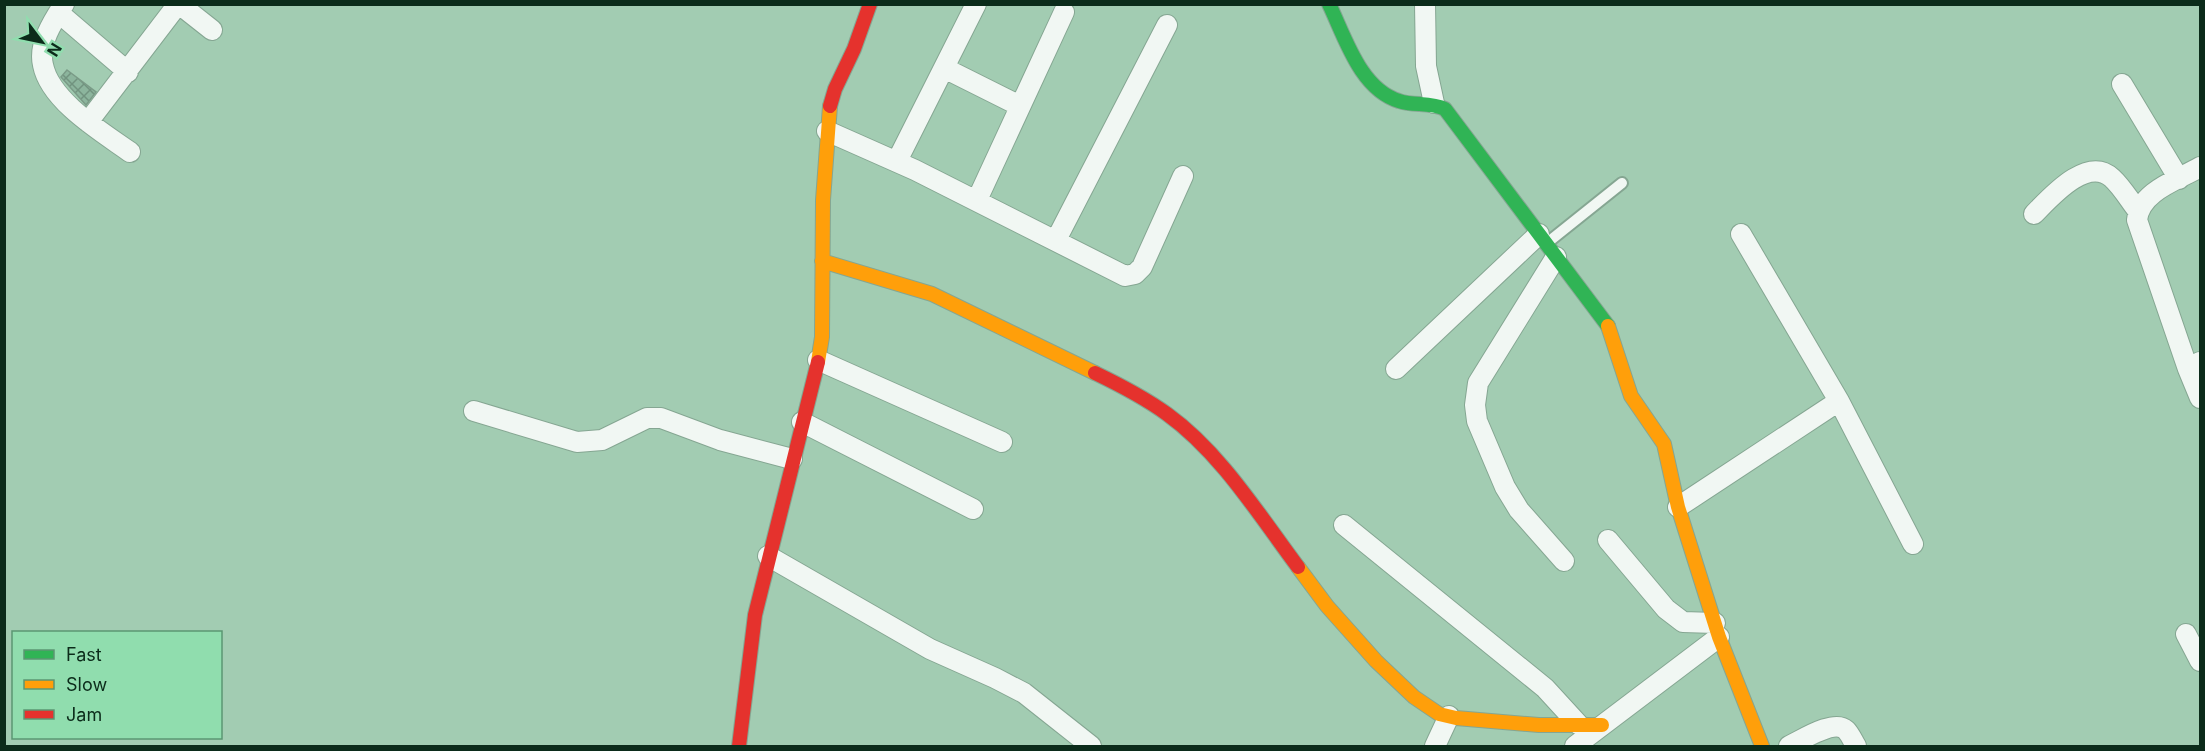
<svg xmlns="http://www.w3.org/2000/svg" width="2205" height="751" viewBox="0 0 2205 751" font-family="Inter,sans-serif">
<style>
.building{fill:url(#building-cross-hatch);stroke:#7a9b87;stroke-width:1.5}
.lines{fill:none;stroke-linecap:round;stroke-linejoin:round}
.lane-casing{stroke:#85a692;stroke-width:14}
.street-casing{stroke:#85a692;stroke-width:22}
.fast-casing{stroke:#85a692;stroke-width:16}
.slow-casing{stroke:#85a692;stroke-width:16}
.jam-casing{stroke:#85a692;stroke-width:16}
.lane{stroke:#f1f7f3;stroke-width:10}
.street{stroke:#f1f7f3;stroke-width:20}
.fast{stroke:#30b455;stroke-width:14}
.slow{stroke:#ff9f0a;stroke-width:14}
.jam{stroke:#e5322d;stroke-width:14}
</style>
<defs>
<pattern id="building-cross-hatch" width="8" height="8" patternUnits="userSpaceOnUse" patternTransform="scale(1.5)"><rect width="8" height="8" fill="#8cb59d"/><path d="M0 0l8 8M0 8l8-8" fill="none" stroke="#71937f"/></pattern>
</defs>
<rect width="100%" height="100%" fill="#a2ccb2"/>
<path class="building" d="M67 70 96 92 86 105 61 77Z"/>
<g class="lines">
<g class="lane-casing">
<path id="lane" d="M1547 243 1622 183"/>
</g>
<g class="street-casing">
<path id="street" d="M64 4C53 21 38 44 43 65 50 101 102 132 130 152
M179 4 212 30
M1425 4 1426 66 1434 103
M59 13 128 72
M944 68 1020 106
M2122 84 2179 179
M88 122 178 4
M827 131 915 170 1125 276 1135 274 1142 267 1183 176
M897 161 976 4
M977 200 1064 12
M2034 214C2050 198 2087 155 2112 178 2122 187 2130 201 2138 211
M1741 234 1839 401 1913 544
M1056 240 1167 25
M1556 257 1478 383 1475 405 1477 421 1505 487 1519 510 1564 561
M818 360 1002 442
M2200 362 2188 369 2200 398
M1396 369 1539 234
M2188 369 2137 220C2140 191 2178 180 2200 167
M474 411 577 442 602 440 647 418H661L720 440 792 459
M802 422 973 509
M1678 507 1839 401
M1344 525 1545 688 1578 724
M1608 540 1666 609 1683 622 1715 623
M768 556 930 649 995 678 1024 693 1091 746
M2186 634 2200 661
M1435 746 1449 716
M1575 746 1719 637
M1789 746C1802 740 1834 719 1846 730 1850 734 1853 741 1856 746"/>
</g>
<g class="fast-casing">
<path id="fast" d="M1329 4C1345 37 1360 89 1399 101 1414 106 1430 102 1445 109L1608 326"/>
</g>
<g class="slow-casing">
<path id="slow" d="M822 261 932 294 1095 373
M1608 326 1631 396 1664 444 1678 507 1719 637 1762 746
M818 362 822 337 823 200 830 106
M1298 567 1327 606 1376 661 1414 697 1439 714 1456 718 1539 725H1602"/>
</g>
<g class="jam-casing">
<path id="jam" d="M830 106 835 89 854 49 870 4
M1095 373C1120 385 1145 398 1167 414 1221 453 1259 515 1298 567
M739 746 755 615 818 362"/>
</g>
<use href="#lane" class="lane"/>
<use href="#street" class="street"/>
<use href="#fast" class="fast"/>
<use href="#slow" class="slow"/>
<use href="#jam" class="jam"/>
</g>
<rect width="2205" height="751" fill="none" stroke="#0b2b1a" stroke-width="12"/>
<rect x="12" y="631" width="210" height="108" fill="#90ddae" stroke="#5b9673" stroke-width="1.5"/>
<rect x="24" y="650" width="30" height="9" fill="#30b455" stroke="#5b9673" stroke-width="1.5"/>
<text x="66" y="661" font-size="18" fill="#0b2b1a">Fast</text>
<rect x="24" y="680" width="30" height="9" fill="#ff9f0a" stroke="#5b9673" stroke-width="1.5"/>
<text x="66" y="691" font-size="18" fill="#0b2b1a">Slow</text>
<rect x="24" y="710" width="30" height="9" fill="#e5322d" stroke="#5b9673" stroke-width="1.5"/>
<text x="66" y="721" font-size="18" fill="#0b2b1a">Jam</text>
<g transform="translate(42 42) rotate(122)" stroke="#90ddae" stroke-width="4.5" paint-order="stroke">
<path d="M0-4.5L10 22L0 15L-10 22Z" fill="#0b2b1a"/>
<text y="-9" font-size="16" font-weight="bold" text-anchor="middle" fill="#0b2b1a">N</text>
</g>
</svg>
